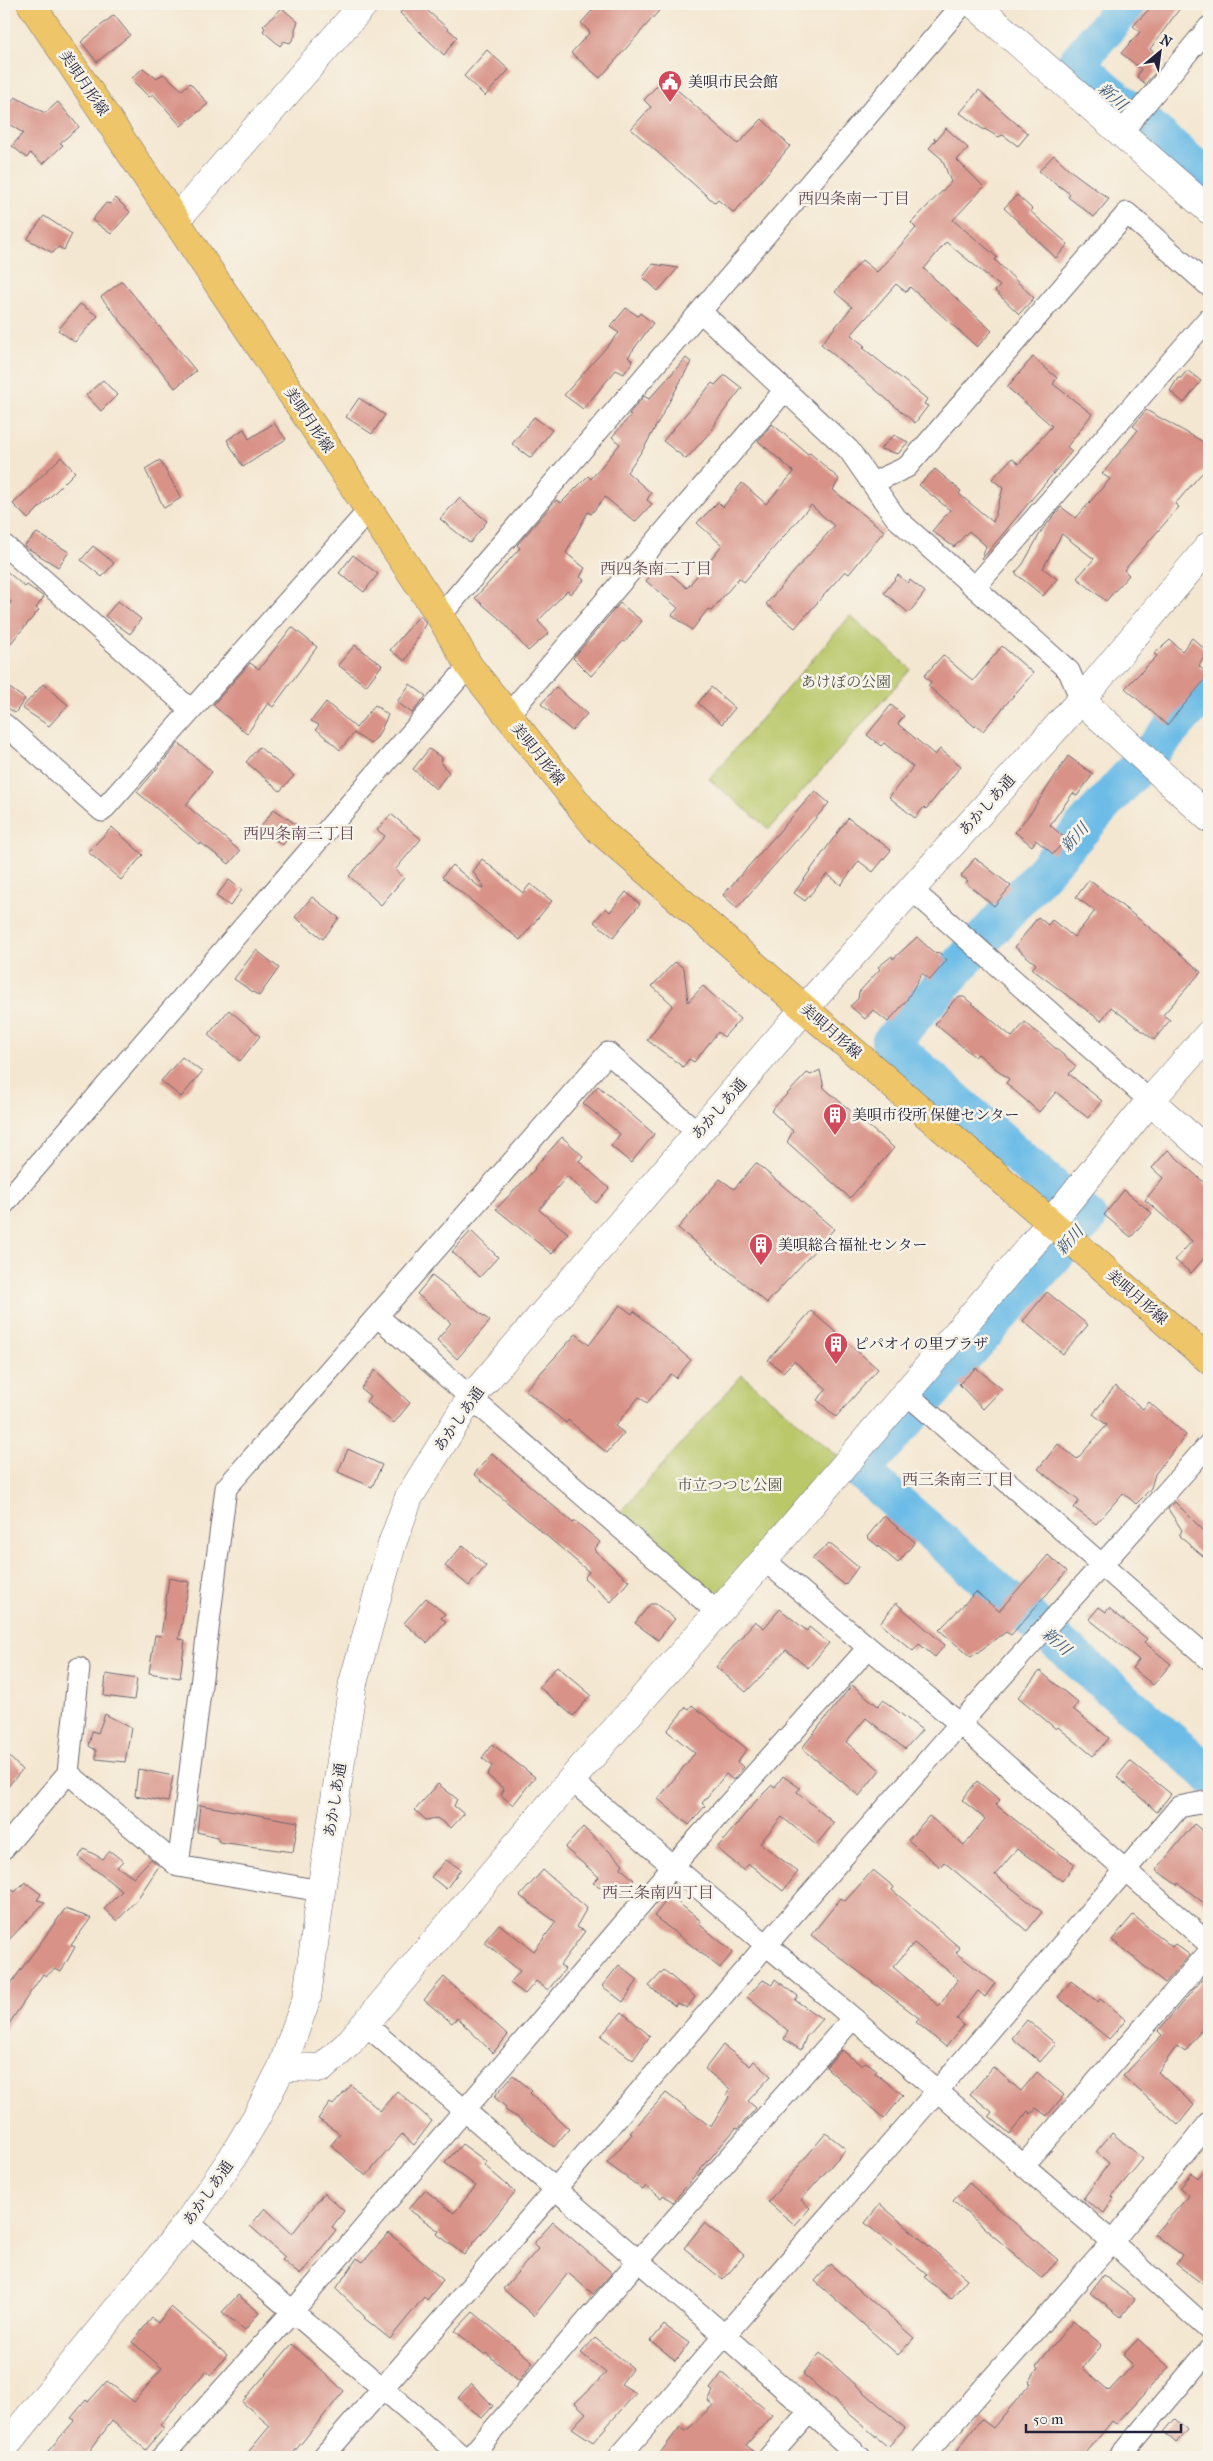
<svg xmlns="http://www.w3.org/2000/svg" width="1213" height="2461" viewBox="0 0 1213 2461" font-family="'IM FELL French Canon','Noto Serif JP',serif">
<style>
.green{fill:#bac86a;stroke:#6e7552}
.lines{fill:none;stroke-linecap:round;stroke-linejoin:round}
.river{stroke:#6cbce7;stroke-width:38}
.building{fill:#d89287;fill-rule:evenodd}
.minor-casing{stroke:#6c6770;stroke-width:23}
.tertiary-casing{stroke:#6c6770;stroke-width:29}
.primary-casing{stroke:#6c6770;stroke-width:29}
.minor{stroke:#fff;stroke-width:21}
.tertiary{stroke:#fff;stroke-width:28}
.primary{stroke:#eec569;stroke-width:28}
.labels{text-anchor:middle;stroke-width:5;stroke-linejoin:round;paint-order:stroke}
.poi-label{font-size:15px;fill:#22223b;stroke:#f7f3e8;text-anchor:start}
.street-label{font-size:15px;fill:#22223b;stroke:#f7f3e8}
.park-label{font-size:15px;fill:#505449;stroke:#f7f3e8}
.water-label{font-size:16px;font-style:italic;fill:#3c5877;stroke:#f7f3e8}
.neighbourhood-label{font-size:16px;fill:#624956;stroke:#f7f3e8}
</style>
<rect width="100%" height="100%" fill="#f7f3e8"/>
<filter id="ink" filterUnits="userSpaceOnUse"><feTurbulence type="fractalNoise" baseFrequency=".02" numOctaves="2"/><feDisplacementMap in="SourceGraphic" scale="10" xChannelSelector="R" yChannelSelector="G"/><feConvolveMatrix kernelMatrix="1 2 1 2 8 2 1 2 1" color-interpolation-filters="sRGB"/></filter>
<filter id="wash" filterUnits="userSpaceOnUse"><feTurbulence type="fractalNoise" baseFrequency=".0096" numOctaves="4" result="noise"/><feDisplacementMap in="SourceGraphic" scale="20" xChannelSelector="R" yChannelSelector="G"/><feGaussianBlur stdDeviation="1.12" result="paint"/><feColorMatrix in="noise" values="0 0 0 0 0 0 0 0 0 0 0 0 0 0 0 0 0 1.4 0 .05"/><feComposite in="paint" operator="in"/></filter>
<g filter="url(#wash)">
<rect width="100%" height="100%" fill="#f4e7d1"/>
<path class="green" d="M850 616 911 669 769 829 709 779Z
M742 1375 839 1457 718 1595 620 1513Z"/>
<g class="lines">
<path class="river" d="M1127 4 1076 63 1209 180
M1209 687 890 1043 1088 1218 861 1471 1209 1774"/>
</g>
<g id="blocks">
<path class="building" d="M408 4H420L457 37 444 55 400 13Z
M598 4H665L600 78 571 53 590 32 581 23Z
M1154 4H1183L1150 49 1161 58 1153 69 1156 72 1145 84 1137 77 1141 69 1121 53 1140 32 1133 26Z
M282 8 298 22 295 29V36L290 43 284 41 280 46 263 31 265 28 263 26Z
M114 15 130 35 97 62 81 42Z
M487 50 509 70 485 96 464 76Z
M143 68 156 78 164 74 182 90 190 83 208 104 181 126 153 94 149 97 131 79Z
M664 78 738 144 762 119 790 146 734 213 718 200 715 203 631 129 651 107 644 100Z
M979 90 1028 134 1018 146 1003 135 998 137 985 129 984 130 960 113Z
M15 97 45 113 58 102 79 127 60 143 63 145 43 164 30 153 27 158 12 146 23 133 4 121V98L11 102Z
M946 128 968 148 957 160 984 187 953 220 997 257 995 260 1034 298 1019 314 995 291 1000 286 946 242 924 269 992 331 977 347 910 287 906 292 896 284 851 335 865 346 863 348 927 399 924 404 928 406 915 423 821 344 852 307 835 292 862 260 877 272 916 228 911 223 951 182 942 159 929 148 935 141 934 138 936 140Z
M1054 155 1071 171 1109 199 1094 217 1068 197 1070 194 1039 171Z
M1017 195 1032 209 1030 211 1068 244 1056 258 1004 208Z
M116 198 130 212 111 234 92 220 106 203 111 204Z
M44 216 72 234 64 250 58 247 53 253 27 239Z
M653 264 678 268 658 291 643 277Z
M122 281 196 371 175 388 101 297Z
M80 304 98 316 75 342 58 330Z
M626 308 638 316 640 313 653 323 628 357 633 361 624 374 616 370 583 409 564 395 619 333 610 327Z
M1033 357 1057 378 1053 384 1092 414 1067 447 1072 451 982 559 986 546 969 531 954 547 932 531 950 510 919 485 935 469 961 491 959 494 993 522 1003 488 992 479 1012 458 1019 464 1052 426 1007 387Z
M686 358 691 362 644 448 627 472 651 493 647 500 652 504 635 522 605 497 591 514 588 512 566 553 585 568 580 577 584 580 571 594 567 591 538 621 549 633 528 651 502 621 475 598 520 548 517 545 556 500 561 503 588 476 591 479 620 444 612 437 631 415 629 414 644 396 649 399Z
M1187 370 1201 381 1184 403 1170 391 1178 378H1181Z
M725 375 742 388 717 420 713 429 686 459 663 441 712 383 715 385Z
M103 380 117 395 101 411 86 395Z
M359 398 385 415 372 434 346 417Z
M1146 410 1209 445V465L1175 504 1179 507 1124 570 1129 575 1106 601 1077 578 1094 559 1062 534 1043 568 1057 579 1043 596 1015 573 1023 564 1042 530 1061 507 1076 518 1110 479 1102 474 1138 430 1133 426Z
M534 417 552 430 531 458 512 444Z
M274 423 286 439 243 467 227 440 244 429 249 439Z
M772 424 808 454 810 453 839 479 833 490 884 531 849 574 845 571 795 628 766 604 834 526 811 505 744 582 739 578 711 611 708 609 692 630 672 615 678 608 646 581 660 565 687 588 722 545 697 523 718 502 723 507 742 483 766 504 794 472 758 441Z
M894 435 908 442 898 454 880 449Z
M61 457 75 472 28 519 13 504Z
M160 460 181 498 164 508 145 469Z
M459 498 487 521 470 543 440 519Z
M37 533 69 552 58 567 24 546Z
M93 546 114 563 102 577 81 560Z
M353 555 378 574 364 592 339 573Z
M4 569 25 587 27 585 44 597 36 608 39 610 4 651V611L11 602 4 595Z
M898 575 908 583 910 580 925 592 909 613 884 593Z
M118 601 141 619 130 634 105 616Z
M620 603 642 621 625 642 623 641 591 676 573 658Z
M420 615 426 623 405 661 390 650Z
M292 627 317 647 273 707 268 703 247 734 213 705 250 663 259 669Z
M1192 638 1207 651 1199 666 1209 675 1167 725 1125 688 1157 656 1154 654 1170 640 1182 651Z
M355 645 382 665 366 686 338 665Z
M1002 646 1033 673 983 731 976 725 975 727 928 686 931 682 924 676 943 655 973 681Z
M4 684 25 699 15 713 4 705Z
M43 684 68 705 49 726 22 708Z
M410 684 426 696 412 713 397 702Z
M556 687 587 714 572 731 541 704Z
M711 687 735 708 722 724 698 703Z
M326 702 356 728 375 705 388 715 378 736 370 744 354 733 340 750 316 729 319 725 311 721Z
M891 705 904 716 898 724 935 755 940 749 961 766 926 809 924 807 915 818 889 797 913 767 884 743 881 746 867 735Z
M179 743 212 772 186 805 240 851 229 864 201 843 200 845 137 792Z
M259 747 294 776 280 791 246 762Z
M429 749 442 758 441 764 449 772 436 789 413 769Z
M1068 756 1093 774 1077 796 1073 793 1050 825 1066 839 1053 854 1036 840 1032 846 1015 832 1032 811Z
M815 791 829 803 737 908 723 895Z
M274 809 297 825 283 845 259 829Z
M391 814 421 839 395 870 404 878 381 905 349 876 385 836 377 830Z
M848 818 891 850 873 872 859 861 841 885 827 874 805 901 794 893Z
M112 827 143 855 121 880 88 852Z
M975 858 1011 886 994 906 966 883 968 881 961 876Z
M482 859 523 893 530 884 552 901 520 940 442 877 452 865 482 889 484 887 473 872Z
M229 880 242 890 230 906 216 896Z
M1089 880 1149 927 1201 972 1163 1015 1170 1020 1154 1040 1111 1007 1101 1021 1032 969 1036 964 1015 947 1038 917 1048 925 1052 920 1074 937 1095 911 1076 897Z
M626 892 640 904 613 937 594 922 606 908 610 912Z
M312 897 339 918 323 939 295 917Z
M917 937 933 952 940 953 947 960 930 980 922 973 906 1001 888 1022 873 1010 865 1019 850 1006 858 999 859 992 880 969 878 967 892 956 893 959Z
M256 950 279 968 259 996 234 979Z
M675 962 684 968 688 1002 703 986 740 1019 724 1037 718 1032 694 1062 689 1059 683 1067 647 1040 673 1005 652 986Z
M957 997H964L1012 1037 1025 1022 1076 1066 1069 1074 1102 1101 1088 1118 1056 1092 1039 1112 1006 1083 1009 1079 978 1054 975 1057 935 1024Z
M229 1010 260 1036 240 1061 208 1035Z
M182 1057 202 1072 181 1097 161 1081Z
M820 1070 824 1088 894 1148 850 1198 787 1142 793 1131 771 1111 807 1073 811 1075Z
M598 1086 654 1134 631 1163 611 1146 620 1134 583 1103Z
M562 1137 583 1156 579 1161 609 1188 596 1203 567 1176 539 1210 568 1233 552 1254 496 1209 535 1169 534 1168Z
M1168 1150 1209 1187V1256L1207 1255 1191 1273 1175 1260 1192 1241 1145 1200 1163 1178 1152 1168Z
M756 1163 834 1229 767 1303 678 1228 720 1179 734 1189Z
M1124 1190 1152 1213 1131 1237 1104 1215Z
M471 1231 498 1257 480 1277 452 1252Z
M432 1276 490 1321 457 1359 437 1340 451 1323 417 1294Z
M1047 1292 1088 1325 1063 1354 1023 1321Z
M620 1305 632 1314 634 1311 691 1360 676 1378 671 1374 647 1403 639 1397 615 1426 624 1433 607 1453 568 1420 566 1423 525 1390 576 1334 589 1345Z
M811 1311 878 1369 836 1417 817 1400 827 1389 794 1361 783 1372 768 1360Z
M976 1368 1002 1389 983 1409 959 1384Z
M375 1370 410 1403 394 1423 366 1402 370 1396 361 1389Z
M1115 1386 1143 1409 1149 1402 1186 1435 1155 1474 1151 1488 1142 1498 1136 1504 1123 1493 1096 1524 1074 1508 1079 1501 1038 1469 1058 1444 1077 1459 1107 1425 1093 1414Z
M348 1449 382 1465 372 1487 338 1472Z
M492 1453 573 1523 575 1521 600 1542 594 1550 629 1581 611 1602 584 1578 589 1572 474 1474Z
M1175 1502 1209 1536V1561L1179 1536 1182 1530 1168 1509Z
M884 1516 915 1542 898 1563 867 1537Z
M829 1543 858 1567 845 1585 812 1559Z
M463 1545 486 1566 469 1586 445 1566Z
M1048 1555 1067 1571 1011 1635 1006 1632 971 1657 939 1630 976 1592 999 1611Z
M169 1578 189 1582 179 1639 185 1640 180 1678 149 1673 155 1635 161 1636Z
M426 1598 445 1614 441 1618 446 1621 427 1643 404 1623Z
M896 1603 945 1645 935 1657 919 1644 913 1651 880 1623Z
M650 1604H656L675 1619 658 1640 635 1623Z
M1099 1607 1106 1612 1109 1608 1147 1639 1144 1642 1171 1664 1153 1685 1132 1668 1139 1660 1089 1619Z
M780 1609 807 1631 809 1627 829 1643 808 1668 786 1650 746 1692 716 1667 755 1621 764 1628Z
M557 1666 591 1695 573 1716 539 1687Z
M1040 1671 1078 1703 1073 1709 1109 1738 1093 1756 1058 1727 1056 1729 1018 1697Z
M106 1674 137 1679 134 1700 104 1696Z
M852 1685 878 1706 883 1700 922 1730 905 1749 866 1718 846 1742 880 1770 859 1796 802 1748Z
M692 1705 747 1749 737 1762 744 1767 733 1780 726 1774 702 1803 705 1806 689 1825 658 1799 695 1753 667 1731 686 1707 689 1709Z
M105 1714 131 1728 125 1762 96 1759V1750L89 1746 92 1731 98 1733Z
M492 1744 535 1777 513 1805 501 1795 504 1789 487 1775 492 1766 482 1758Z
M4 1751 22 1770 4 1791Z
M1130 1761 1171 1794 1157 1812 1117 1777Z
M138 1769 173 1776 168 1802 135 1796Z
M783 1776 800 1788 797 1792 834 1823 816 1845 782 1817 760 1843 798 1872 783 1891 749 1864 743 1870 717 1848 756 1801 772 1785 775 1787Z
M977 1781 1000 1800 996 1805 1047 1845 1075 1864 1062 1881 1017 1849 995 1875 1042 1912 1027 1931 944 1862 940 1867 908 1840 929 1816 964 1845 985 1819 962 1800Z
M438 1784 457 1799 454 1806 464 1814 451 1828 437 1818 426 1820 415 1810Z
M200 1805 298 1822 293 1852 219 1842 217 1837 197 1832Z
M1194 1824 1209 1836V1907L1178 1883 1177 1885 1156 1870Z
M583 1827 623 1864 621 1868 634 1880 618 1897 593 1883 599 1877 565 1848Z
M84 1849 103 1859 110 1851 123 1861 117 1867 134 1877 151 1859 159 1866 138 1898 117 1921 104 1909 122 1891 79 1857Z
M446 1860 461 1869 446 1889 431 1877Z
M543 1870 587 1908 576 1927 585 1931 560 1965 565 1969 548 1990 536 1981 525 1994 510 1983 520 1971 484 1942 499 1924 534 1951 556 1922 520 1896Z
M873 1870 894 1887 892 1890 960 1948 956 1953 995 1983 985 1997 978 1991 957 2019 964 2025 946 2047 916 2022 919 2018 811 1935 841 1898 845 1901ZM914 1943 958 1979 939 2006 893 1967Z
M25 1882 41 1894 37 1900 45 1902 4 1945V1898L12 1890 15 1892Z
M670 1896 701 1921 699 1924 733 1952 720 1968 654 1916Z
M65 1909 91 1918 71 1945 75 1947 61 1972 55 1969 46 1976 43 1974 4 2031V1993Z
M1133 1915 1172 1947 1175 1944 1190 1955 1165 1983 1112 1940Z
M619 1965 638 1980 623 2002 602 1986Z
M664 1970 695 1997 687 2008 677 2003 675 2006 649 1986Z
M1206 1975 1209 1977V2019L1185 2052 1177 2046 1158 2072 1194 2105 1178 2125 1123 2076 1162 2035 1158 2031Z
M444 1977 508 2035 493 2053 457 2018 452 2023 424 2000Z
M775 1979 798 1996 795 2000 822 2019 806 2037 801 2050 784 2039 788 2031 785 2028 747 1997 763 1980 772 1985Z
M1071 1981 1098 2002 1100 1999 1126 2020 1109 2039 1058 1997Z
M622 2012 650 2036 633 2060 601 2036Z
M1027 2020 1056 2044 1040 2062 1012 2038Z
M723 2045 750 2066 754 2061 771 2076 748 2101 756 2108 738 2129 736 2128 673 2202 663 2195 661 2198 646 2186 643 2190 607 2163 632 2134 630 2133 666 2093 711 2127 729 2097 726 2094 730 2089 705 2069Z
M842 2050 861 2065 866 2062 877 2070 875 2073 903 2095 884 2119 826 2067Z
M993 2067 1021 2091 1037 2072 1064 2095 1047 2116 1036 2108 1031 2114 1028 2111 1010 2134 989 2116 992 2112 970 2094Z
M513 2075 532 2091 530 2093 569 2129 554 2147 517 2117 505 2110 506 2107 494 2097Z
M351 2085 380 2111 397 2091 432 2121 414 2145 402 2134 366 2176 331 2145 340 2134 318 2119 330 2103 333 2105Z
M826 2133 846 2149 801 2200 810 2208 795 2225 768 2202Z
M1112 2133 1143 2159 1112 2196 1114 2198 1104 2213 1083 2199 1109 2163 1096 2152Z
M462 2144 487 2162 484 2165 515 2192 464 2255 437 2234 439 2231 408 2209 425 2190 454 2213 476 2186 445 2163Z
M1209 2164V2289L1176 2264 1182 2255 1154 2234 1189 2196 1180 2188 1192 2173 1198 2178Z
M969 2183 1058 2260 1042 2278 953 2201Z
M324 2193 344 2211 332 2227 336 2230 300 2275 282 2260 285 2257 250 2226 265 2208 292 2234Z
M880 2204 967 2279 951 2299 924 2277 927 2274 865 2223Z
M553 2222 612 2273 593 2294 568 2273 534 2316 503 2289 538 2249 533 2244Z
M704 2223 744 2255 723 2280 684 2248Z
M389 2233 443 2280 427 2300 424 2297 390 2339 364 2318 365 2317 336 2289 357 2258 363 2262Z
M830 2264 914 2338 898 2355 815 2281Z
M1103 2275 1135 2299 1121 2317 1090 2293Z
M238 2295 259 2312 245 2330 222 2312Z
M171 2307 227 2355 211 2375 206 2371 160 2425 164 2428 146 2450 112 2421 85 2457H43L75 2420 71 2418 86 2400 88 2402 107 2381 134 2402 162 2368 132 2342 152 2318 158 2323Z
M473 2312 533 2362 519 2381 486 2353 485 2355 455 2331Z
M1073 2321 1102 2345 1083 2368 1109 2391 1133 2365 1123 2355 1138 2339 1169 2367 1116 2424 1112 2421 1083 2457H952L981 2419 993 2428 1031 2383 1029 2382 1038 2368 1036 2366Z
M664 2325 689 2343 676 2361 651 2341Z
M595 2338 633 2368 621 2384 636 2393 593 2442 572 2428 586 2413 575 2403 606 2373 581 2353Z
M292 2344 344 2391 290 2457H244L270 2426 242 2402Z
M820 2353 905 2428 888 2447 803 2374Z
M722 2373 772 2415 746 2445 757 2454V2457H657L680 2427 686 2431 713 2405 708 2401 713 2391 710 2389Z
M471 2383 493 2406 482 2418 458 2398Z
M1175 2419 1187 2430 1176 2443 1164 2432Z"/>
</g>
</g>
<g filter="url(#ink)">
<use href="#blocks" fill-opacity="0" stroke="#6c6770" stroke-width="1"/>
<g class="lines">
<g class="minor-casing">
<path id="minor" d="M1121 133 1209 27
M701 312 849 450 896 518 1069 671 1081 700
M872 483 907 467 1127 213 1209 286
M4 545 191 710
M975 587 1209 318
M440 616 963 4
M507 716 785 390
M4 724 102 811 369 510
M911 889 1150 1101
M4 1204 469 666
M377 1316 717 1612
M906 1393 1209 1659
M764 1560 960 1724 1209 1944
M79 1668 68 1773 178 1866
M4 1848 68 1773
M321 1891 178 1866 226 1488 608 1053 698 1133
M853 2018 1112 2242 1209 2330
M365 2024 724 2335 860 2457
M1024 2165 1209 1952
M188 2222 463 2457
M162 2457 293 2311 673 1866 868 1648
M323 2457C533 2213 744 1969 957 1727 1041 1632 1126 1539 1209 1444
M470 2457 638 2261 853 2018 571 1780
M619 2457 938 2090 1179 1807 1209 1801
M769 2457 809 2412
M923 2457 1112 2242 1209 2123
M1119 2457 1209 2350"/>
</g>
<g class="tertiary-casing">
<path id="tertiary" d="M974 4 1209 210
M176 220 364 4
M1081 700 1209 818
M1150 1101 1209 1153
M282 2067 322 2068 348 2044 571 1780 764 1560 1051 1222 1150 1101 1209 1034
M4 2448 188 2222 232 2158 257 2116 282 2067 307 1997 321 1891 353 1683 392 1544 409 1497 470 1399 805 1008 1081 700 1209 546"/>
</g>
<g class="primary-casing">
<path id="primary" d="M31 4 440 616 469 666 598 829 1209 1360"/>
</g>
<use href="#minor" class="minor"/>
<use href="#tertiary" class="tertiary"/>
<use href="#primary" class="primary"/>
</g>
</g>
<defs>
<g id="civic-pin" transform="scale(1.25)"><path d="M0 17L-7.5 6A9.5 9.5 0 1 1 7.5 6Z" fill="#d1495b" stroke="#f7f3e8"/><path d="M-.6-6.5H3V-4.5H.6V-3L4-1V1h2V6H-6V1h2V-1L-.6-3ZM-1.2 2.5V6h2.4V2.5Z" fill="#fff"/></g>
<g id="building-pin" transform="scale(1.25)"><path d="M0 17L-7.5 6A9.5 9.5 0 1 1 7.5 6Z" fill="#d1495b" stroke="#f7f3e8"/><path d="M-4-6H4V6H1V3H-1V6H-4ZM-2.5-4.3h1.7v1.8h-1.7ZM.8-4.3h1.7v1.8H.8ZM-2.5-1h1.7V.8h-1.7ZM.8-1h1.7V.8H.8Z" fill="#fff"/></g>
</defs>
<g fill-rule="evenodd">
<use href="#civic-pin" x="670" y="82"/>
<use href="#building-pin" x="835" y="1115"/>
<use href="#building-pin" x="761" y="1245"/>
<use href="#building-pin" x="836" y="1344"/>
</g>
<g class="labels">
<g class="poi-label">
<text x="688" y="87">美唄市民会館</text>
<text x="852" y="1120">美唄市役所 保健センター</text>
<text x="778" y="1250">美唄総合福祉センター</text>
<text x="854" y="1349">ピパオイの里プラザ</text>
</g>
<g class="street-label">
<text transform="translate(84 83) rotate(56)" y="5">美唄月形線</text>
<text transform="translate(309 420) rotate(56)" y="5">美唄月形線</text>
<text transform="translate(538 754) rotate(51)" y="5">美唄月形線</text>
<text transform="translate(987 805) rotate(-48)" y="5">あかしあ通</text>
<text transform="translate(831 1031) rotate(41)" y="5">美唄月形線</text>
<text transform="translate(719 1109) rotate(-49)" y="5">あかしあ通</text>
<text transform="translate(1137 1297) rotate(41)" y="5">美唄月形線</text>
<text transform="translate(459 1419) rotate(-55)" y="5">あかしあ通</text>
<text transform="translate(335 1800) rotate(-81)" y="5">あかしあ通</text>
<text transform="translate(208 2193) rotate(-55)" y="5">あかしあ通</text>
</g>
<g class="park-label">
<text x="846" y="687">あけぼの公園</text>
<text x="730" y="1490">市立つつじ公園</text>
</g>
<g class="water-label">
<text transform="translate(1113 96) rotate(41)" y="6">新川</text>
<text transform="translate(1074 837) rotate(-48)" y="6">新川</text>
<text transform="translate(1069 1240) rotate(-48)" y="6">新川</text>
<text transform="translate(1057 1641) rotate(41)" y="6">新川</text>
</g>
<g class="neighbourhood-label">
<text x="854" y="204">西四条南一丁目</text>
<text x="656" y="574">西四条南二丁目</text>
<text x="299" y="839">西四条南三丁目</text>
<text x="958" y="1485">西三条南三丁目</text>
<text x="658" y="1898">西三条南四丁目</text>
</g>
</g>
<rect width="1213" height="2461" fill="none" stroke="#f7f3e8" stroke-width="20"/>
<g transform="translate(1160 52) rotate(29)" stroke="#f7f3e8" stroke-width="4" paint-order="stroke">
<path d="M0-4L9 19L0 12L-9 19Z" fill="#22223b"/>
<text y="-8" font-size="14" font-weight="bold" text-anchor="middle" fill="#22223b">N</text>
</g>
<path d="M1026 2424v8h155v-8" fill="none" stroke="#22223b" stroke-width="2.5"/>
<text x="1033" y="2424" font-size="15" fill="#22223b" stroke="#f7f3e8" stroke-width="4" paint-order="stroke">50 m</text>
</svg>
